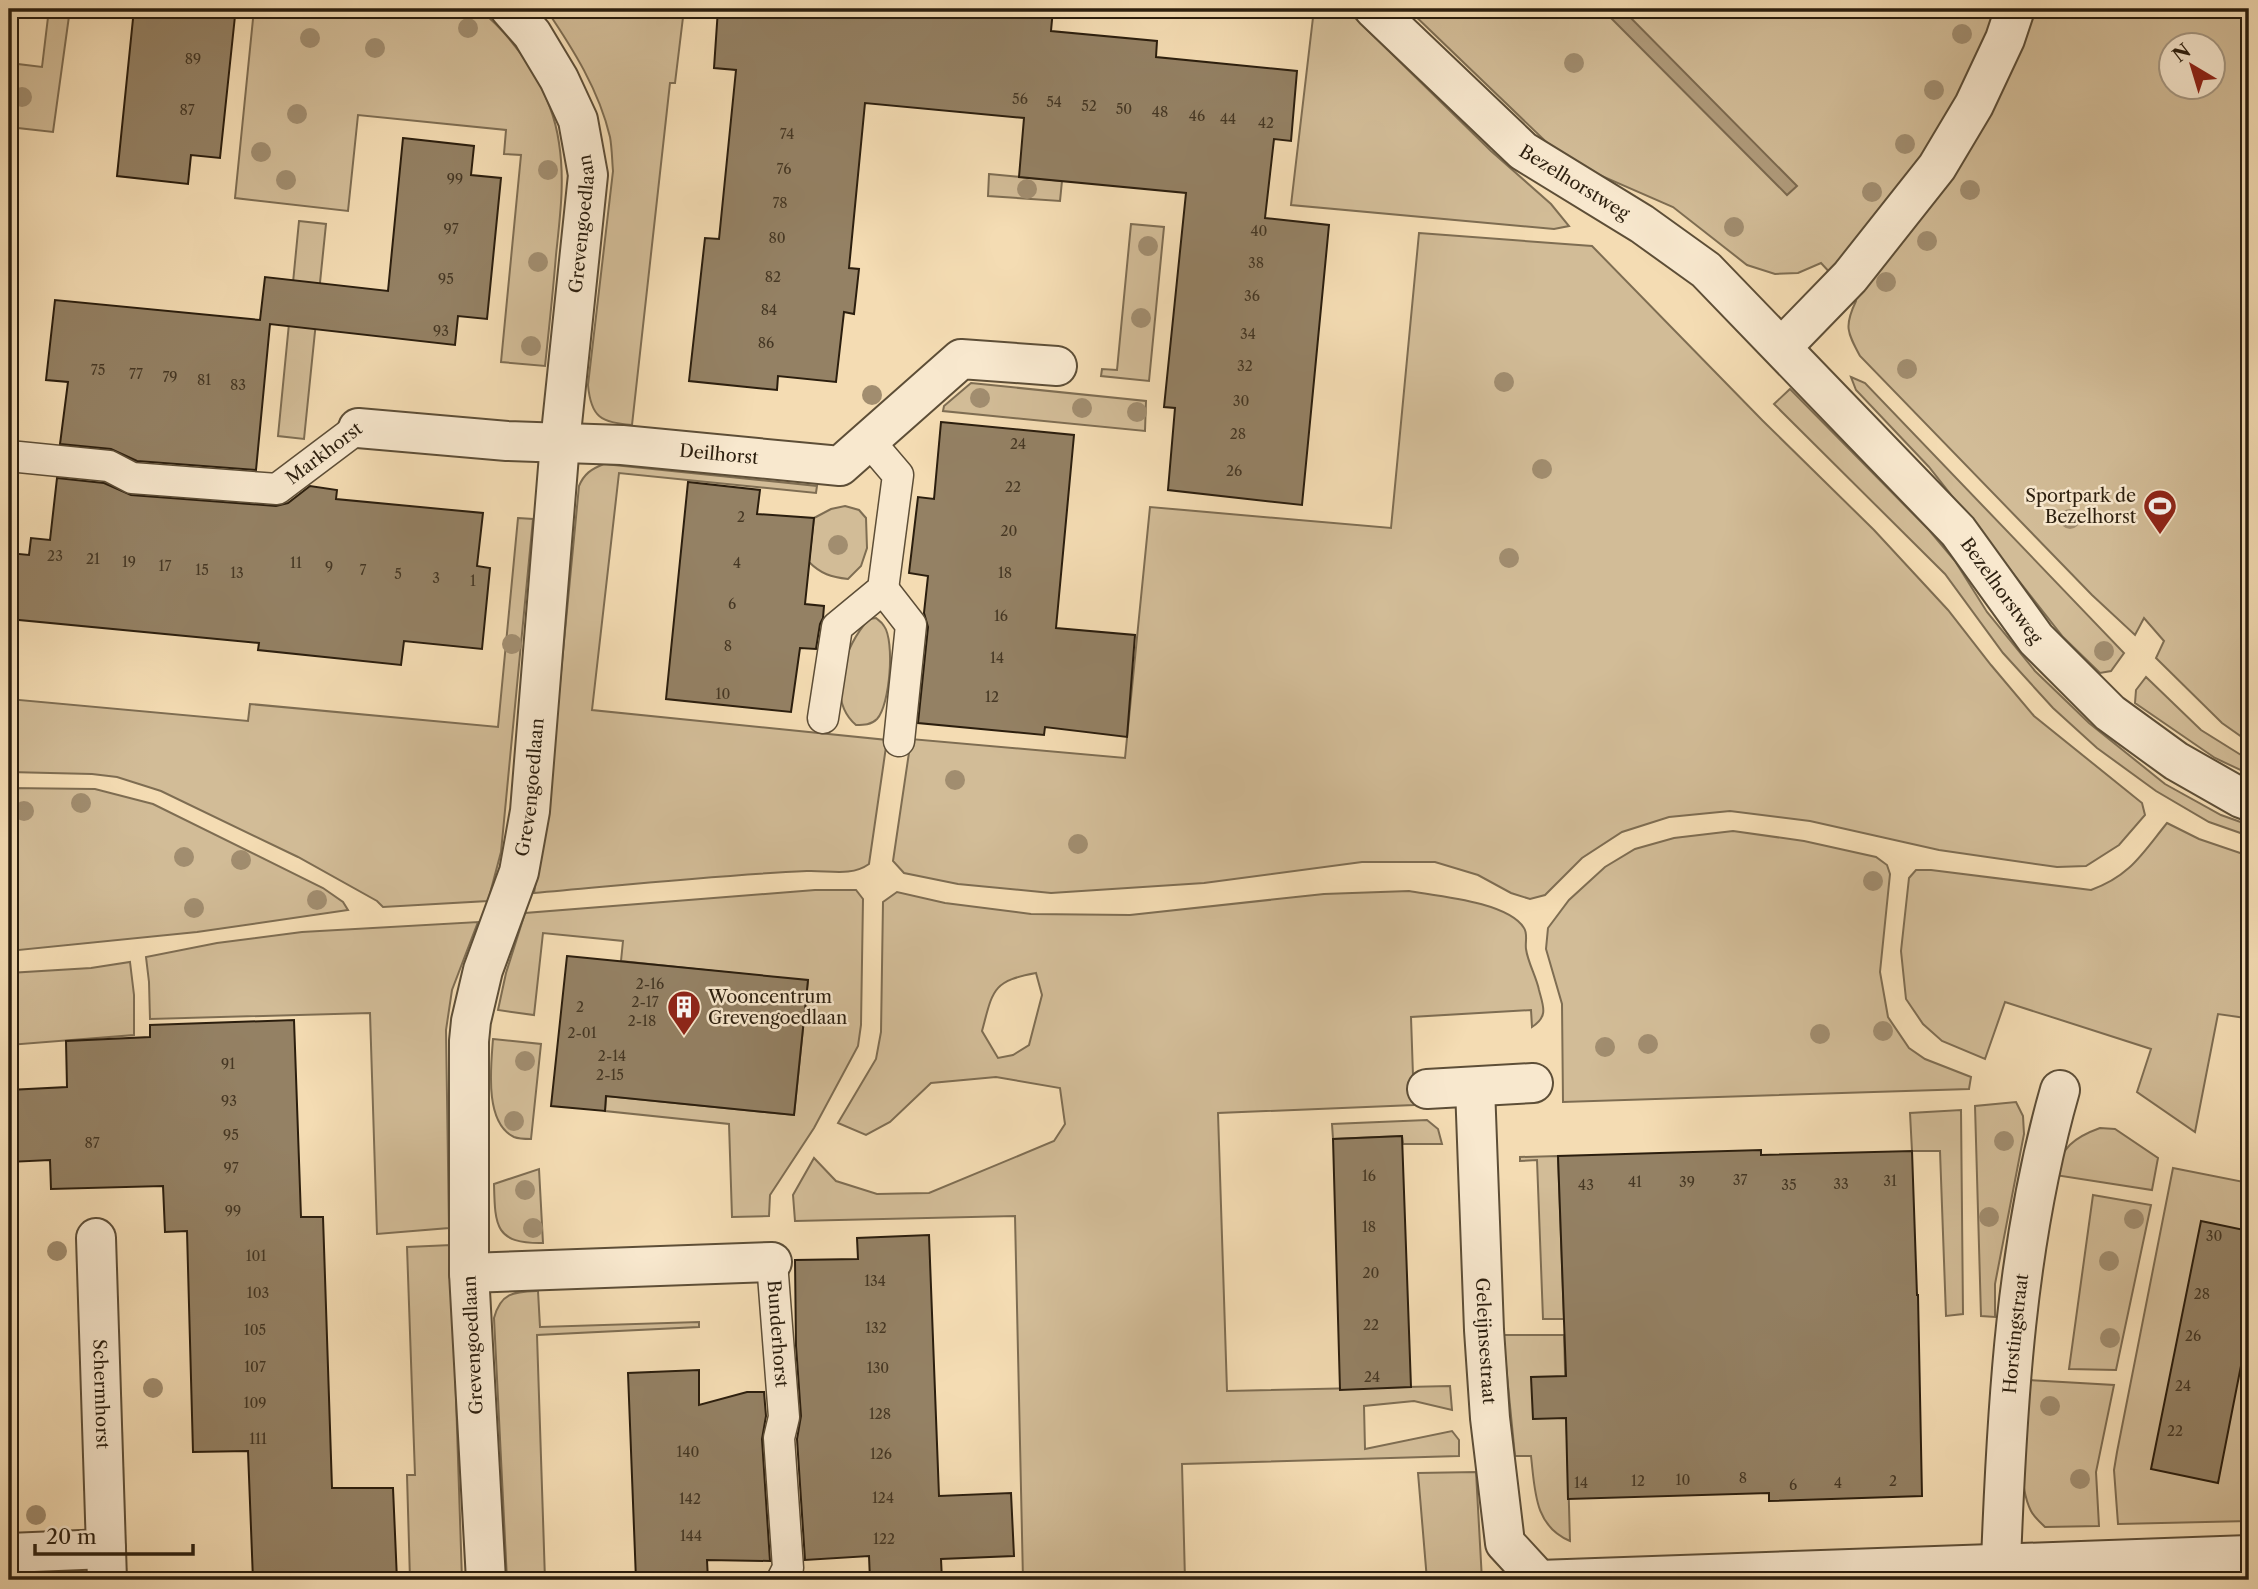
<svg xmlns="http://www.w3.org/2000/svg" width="2258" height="1589" viewBox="0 0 2258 1589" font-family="'Libre Caslon Text',serif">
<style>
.green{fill:#d2bc97;stroke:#7e6d52;stroke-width:2;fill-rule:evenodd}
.water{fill:#b09b7b;stroke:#7b694f;stroke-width:2}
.building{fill:#948164;stroke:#2b1e0e;stroke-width:2}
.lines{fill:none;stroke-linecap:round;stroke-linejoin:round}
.service-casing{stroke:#5d4e37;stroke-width:33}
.minor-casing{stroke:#5d4e37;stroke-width:42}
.tertiary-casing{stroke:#5d4e37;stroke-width:42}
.service{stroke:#f8e8ce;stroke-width:30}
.minor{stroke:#f8e8ce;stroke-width:38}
.tertiary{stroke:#f8e8ce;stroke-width:38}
.tree{fill:#a18d6f}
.labels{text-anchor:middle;stroke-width:5;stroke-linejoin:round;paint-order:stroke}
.number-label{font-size:14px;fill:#453724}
.street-label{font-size:18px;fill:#2b1e0e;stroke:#f8e8ce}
.poi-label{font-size:18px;fill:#2b1e0e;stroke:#f8e8ce;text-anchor:end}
</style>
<rect width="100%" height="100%" fill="#f4dcb3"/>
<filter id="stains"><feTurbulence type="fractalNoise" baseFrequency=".00286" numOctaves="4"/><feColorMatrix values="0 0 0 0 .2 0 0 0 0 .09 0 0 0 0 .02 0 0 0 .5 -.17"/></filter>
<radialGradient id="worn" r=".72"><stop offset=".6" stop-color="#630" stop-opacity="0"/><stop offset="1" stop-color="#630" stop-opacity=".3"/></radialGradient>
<path class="green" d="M49 9H70L53 132 9 127V63L42 67Z
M254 9H479C518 41 552 92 559 143 565 181 560 217 556 255 553 292 549 329 545 366L501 362 521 155 504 154 506 130 358 115 348 211 235 198Z
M546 9H684L675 83H670L632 425C601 422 591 418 588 385L613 171C612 160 612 148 610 137 599 90 573 49 546 9Z
M1314 9H1346L1491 151 1551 204 1569 226 1554 229 1291 205Z
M1408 9H2249V742L2222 723 2156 658 2164 641 2144 618 2135 635 2092 595 1860 356C1847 332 1844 326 1856 301L1821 263 1798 273 1775 274 1747 265 1673 207 1565 160ZM2170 46H2212V88H2170Z
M989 174 1062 181 1060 201 988 196Z
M299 221 326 224 304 439 278 436Z
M1131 224 1164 227 1149 381 1101 376 1102 369 1117 370Z
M1419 233 1592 246 1763 421 1874 530 1948 610 1991 665 2034 716 2142 803 2145 815 2119 845 2086 866 2057 867 1939 850 1810 821 1730 811 1669 817 1622 832 1582 858 1545 895 1530 899 1511 893 1478 875 1435 862H1362L1204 883 1051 893 958 884 904 873 893 861 911 739 1125 758 1150 507 1391 528Z
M1851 377 1865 383 2124 653 2111 671 2100 673 2063 637 1929 467 1856 390Z
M971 383 1146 401 1145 431 943 411 944 406Z
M1790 389 1929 530 1955 561 1987 612 2035 671 2089 723 2165 784 2221 815 2249 825V836L2209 822 2156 791 2097 748 2053 708 2003 653 1945 574 1774 404Z
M604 464 817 486 816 493 619 473 592 710 887 740 869 864C851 877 828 870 807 871 716 875 625 885 534 893L548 807 579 486C584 474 591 469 604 464Z
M845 506 859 510 866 518 867 548 861 566 848 579C831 577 821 574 809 562L814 518 831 509Z
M518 518 533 519 501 852 488 901 383 907 377 901 298 857 161 791 117 777 92 774 9 772V699L248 721 250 704 498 727Z
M876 618C878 620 882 622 884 626 895 641 890 705 877 719 871 725 864 725 856 725 825 698 845 645 869 619Z
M2146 677 2201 730 2249 760V774L2215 758 2135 703 2136 690Z
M9 788 95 789 153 804 323 888 343 902 348 910 197 932 9 951Z
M2167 823 2199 839 2249 856V1001L2246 1018 2218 1014 2195 1132 2137 1092 2151 1049 2005 1002 1985 1059 1942 1041 1923 1024 1906 999 1901 951 1909 878 1916 870H1931L2091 890C2130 876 2142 854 2167 823Z
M1733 831 1804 841 1876 857 1887 865 1890 874 1880 972 1888 1017 1909 1048 1925 1059 1971 1077 1969 1089 1563 1102 1562 1004 1546 949 1548 928 1569 900 1605 867 1635 849 1674 838Z
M815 890H856L863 899 861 1025 858 1046 814 1128 770 1195 769 1216 732 1217 729 1124 605 1111 606 1096 794 1115 808 981 621 961 623 941 543 933 534 1015 498 1010 506 973 525 913Z
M1409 891C1438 896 1508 902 1524 928 1528 934 1525 942 1526 949 1528 963 1536 976 1539 990 1543 1006 1549 1016 1532 1027L1531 1010 1411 1017 1414 1105 1218 1113 1227 1391 1450 1386 1452 1410 1414 1401 1364 1406 1365 1449 1452 1431 1459 1440V1456L1182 1464 1185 1580H1023L1015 1216 795 1221 793 1195 814 1158 836 1181 877 1194 929 1193 1054 1141 1065 1124 1060 1088 996 1077 931 1083 890 1122 866 1135 838 1123 876 1059 881 1032 883 902 897 892 945 903 1031 914 1130 915 1324 894ZM1036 973 1042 995 1029 1045 1013 1055 998 1058 982 1031C993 990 992 981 1036 973Z
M478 922 452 990 446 1030 449 1228 377 1234 370 1013 150 1019 149 982 146 957 217 943 302 932Z
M130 962 134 995V1035L9 1045V973L91 968Z
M493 1039 541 1044 531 1139C526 1139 519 1139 514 1137 484 1123 491 1066 493 1039Z
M2016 1102 2023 1116 2024 1134 1995 1284V1317L1981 1316 1975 1106Z
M1961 1110 1963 1314 1946 1316 1940 1151H1912L1910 1113Z
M1427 1120 1438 1129 1442 1144H1403L1402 1136 1333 1139 1332 1124Z
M2100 1128 2115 1129 2158 1158 2152 1190 2055 1175C2060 1148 2075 1137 2100 1128Z
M1558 1156 1564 1319H1543L1537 1160 1520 1161V1157Z
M2173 1168 2249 1183V1521L2118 1524 2114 1470 2117 1452Z
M539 1169 543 1243C495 1244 495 1226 494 1184Z
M2093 1195 2151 1205 2116 1370 2069 1369Z
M451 1245 462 1580H410L407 1475H415L407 1247Z
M538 1291 540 1327 699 1322V1327L537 1335 545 1580H507L494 1318C501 1292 514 1292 538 1291Z
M1503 1335H1564L1570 1541C1534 1526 1535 1490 1531 1456H1515Z
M2029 1380 2114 1385 2096 1472 2099 1526 2045 1527C2040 1522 2034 1517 2031 1511 2014 1477 2026 1418 2029 1380Z
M1476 1472 1482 1580H1427L1418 1473Z"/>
<path class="water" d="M1602 9H1622L1797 186 1787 195Z"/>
<path class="building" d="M134 9H205L204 13 235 16 220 158 191 155 188 184 117 176Z
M718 9H1053L1051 31 1157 41 1156 57 1297 71 1291 141 1274 139 1265 218 1329 225 1302 505 1168 490 1175 408 1164 407 1186 193 1019 177 1024 118 865 103 849 268 859 269 854 314 844 312 836 382 778 376 777 390 689 381 705 238 719 239 736 70 714 68Z
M403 138 474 146 471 175 501 178 487 319 458 316 455 345 270 324 256 470 137 461 111 449 60 444 68 382 46 380 55 300 260 320 265 277 388 291Z
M941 422 1074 435 1056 628 1135 635 1127 737 1045 727 1044 735 918 723 928 627 924 613 928 576 909 573 918 497 934 499Z
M57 478 104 483 131 495 276 506 288 503 310 486 337 490 336 499 483 513 477 566 490 568 482 649 404 641 401 665 258 650 259 643 9 619V553L29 555 31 538 50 540Z
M688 482 760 490 757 514 814 518 805 604 824 606 823 618 820 624 816 649 800 648 791 712 666 699Z
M567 956 808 980 794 1115 606 1096 605 1111 551 1106Z
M294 1020 301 1217H323L332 1488H393L397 1580H253L248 1451 193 1452 187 1231 165 1232 163 1186 51 1189 50 1160 9 1162V1090L67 1087 66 1041 150 1037V1025Z
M1402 1136 1411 1387 1340 1390 1333 1139Z
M1761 1150V1155L1912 1151 1917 1295H1918L1922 1496 1769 1501V1493L1568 1499 1566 1418 1533 1419 1531 1377 1566 1376 1558 1156Z
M2201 1221 2249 1231V1325L2218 1483 2151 1469Z
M929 1235 939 1496 1011 1493 1014 1556 941 1559 942 1580H870L869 1556 805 1560 797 1439 801 1416 796 1346 795 1260 858 1259 857 1238Z
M699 1370V1405L747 1392H764L766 1416 762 1439 770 1561 707 1560 708 1580H636L628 1373Z"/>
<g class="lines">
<g class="service-casing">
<g id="service">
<path id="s1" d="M9 456 109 466 132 478 277 489 358 428"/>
<path d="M883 589 911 625 899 741"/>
<path d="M823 718 837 627 883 589 898 475 869 441"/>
<path id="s2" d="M772 1262 784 1417 779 1438 788 1568 782 1580"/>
</g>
</g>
<g class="minor-casing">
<g id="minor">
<path id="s3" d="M1374 9 1523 151 1642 224 1706 270 1958 531 2036 639 2110 713 2176 761 2241 798 2249 801"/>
<path d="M1782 347 1850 277 1937 167 1974 105 2005 39 2015 9"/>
<path id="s4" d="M358 428 507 441 622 445 840 466 961 359 1057 366"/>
<path id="s5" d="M1475 1087 1484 1330 1490 1418 1505 1543 1539 1580 2249 1555"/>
<path d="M1427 1089 1533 1083"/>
<path id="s6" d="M96 1238 107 1580"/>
<path d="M469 1273 772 1262"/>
<path d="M9 1553 106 1549"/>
<path id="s7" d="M2003 1580 2001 1562C2007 1403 2016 1244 2060 1090"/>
</g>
</g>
<g class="tertiary-casing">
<g id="tertiary">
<path id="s8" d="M486 1580 469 1273V1041L471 1021 483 970 519 872 530 811 560 443 588 175 578 120 559 79 532 34 510 9"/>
</g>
</g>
<use href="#service" class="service"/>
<use href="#minor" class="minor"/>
<use href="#tertiary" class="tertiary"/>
</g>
<g class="tree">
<circle cx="468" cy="28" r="10"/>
<circle cx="1962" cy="34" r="10"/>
<circle cx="310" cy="38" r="10"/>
<circle cx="375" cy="48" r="10"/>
<circle cx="1574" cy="63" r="10"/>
<circle cx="1934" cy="90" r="10"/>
<circle cx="22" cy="97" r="10"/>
<circle cx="297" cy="114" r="10"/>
<circle cx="1905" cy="144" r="10"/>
<circle cx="261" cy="152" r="10"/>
<circle cx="548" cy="170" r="10"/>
<circle cx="286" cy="180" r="10"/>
<circle cx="1027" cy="189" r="10"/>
<circle cx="1970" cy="190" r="10"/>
<circle cx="1872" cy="192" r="10"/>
<circle cx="1734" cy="227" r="10"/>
<circle cx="1927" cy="241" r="10"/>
<circle cx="1148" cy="246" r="10"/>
<circle cx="538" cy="262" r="10"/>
<circle cx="1886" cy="282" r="10"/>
<circle cx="1141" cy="318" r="10"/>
<circle cx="531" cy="346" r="10"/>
<circle cx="1907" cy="369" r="10"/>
<circle cx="1504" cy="382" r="10"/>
<circle cx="872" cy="395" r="10"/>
<circle cx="980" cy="398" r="10"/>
<circle cx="1082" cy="408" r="10"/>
<circle cx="1137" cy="412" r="10"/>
<circle cx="1542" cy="469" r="10"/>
<circle cx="2070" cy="519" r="10"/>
<circle cx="838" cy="545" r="10"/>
<circle cx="1509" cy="558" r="10"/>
<circle cx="512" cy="644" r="10"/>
<circle cx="2104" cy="651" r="10"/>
<circle cx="955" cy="780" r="10"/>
<circle cx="81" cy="803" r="10"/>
<circle cx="24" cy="811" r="10"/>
<circle cx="1078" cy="844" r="10"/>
<circle cx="184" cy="857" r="10"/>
<circle cx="241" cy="860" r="10"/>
<circle cx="1873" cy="881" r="10"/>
<circle cx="317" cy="900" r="10"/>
<circle cx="194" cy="908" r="10"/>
<circle cx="1883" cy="1031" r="10"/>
<circle cx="1820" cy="1034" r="10"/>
<circle cx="1648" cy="1044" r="10"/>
<circle cx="1605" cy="1047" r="10"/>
<circle cx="525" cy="1061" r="10"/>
<circle cx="514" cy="1121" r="10"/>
<circle cx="2004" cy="1141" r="10"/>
<circle cx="525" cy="1190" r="10"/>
<circle cx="1989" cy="1217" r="10"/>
<circle cx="2134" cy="1219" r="10"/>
<circle cx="533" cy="1228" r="10"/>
<circle cx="57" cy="1251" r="10"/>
<circle cx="2109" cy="1261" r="10"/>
<circle cx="2110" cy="1338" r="10"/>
<circle cx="153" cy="1388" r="10"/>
<circle cx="2050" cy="1406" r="10"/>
<circle cx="2080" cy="1479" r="10"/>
<circle cx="36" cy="1515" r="10"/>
</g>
<defs>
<g id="stadium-pin" transform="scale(1.75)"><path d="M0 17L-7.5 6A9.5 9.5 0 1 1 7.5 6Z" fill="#8f2418" stroke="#f8e8ce"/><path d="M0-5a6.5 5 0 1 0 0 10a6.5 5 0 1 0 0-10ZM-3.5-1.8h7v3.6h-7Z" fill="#fff"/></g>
<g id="building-pin" transform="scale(1.75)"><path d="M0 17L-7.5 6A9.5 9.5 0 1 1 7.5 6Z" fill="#8f2418" stroke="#f8e8ce"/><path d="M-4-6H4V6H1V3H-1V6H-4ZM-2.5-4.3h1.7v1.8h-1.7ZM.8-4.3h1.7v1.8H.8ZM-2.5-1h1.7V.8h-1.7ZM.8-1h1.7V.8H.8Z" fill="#fff"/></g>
</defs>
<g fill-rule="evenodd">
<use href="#stadium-pin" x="2160" y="506"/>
<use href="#building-pin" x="684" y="1007"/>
</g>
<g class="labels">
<g class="number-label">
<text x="193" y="64">89</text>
<text x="1020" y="104">56</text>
<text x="1054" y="107">54</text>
<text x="1089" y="111">52</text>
<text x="1124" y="114">50</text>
<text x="187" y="115">87</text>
<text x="1160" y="117">48</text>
<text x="1197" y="121">46</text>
<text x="1228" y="124">44</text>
<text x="1266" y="128">42</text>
<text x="787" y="139">74</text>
<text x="784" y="174">76</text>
<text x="455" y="184">99</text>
<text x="780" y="208">78</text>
<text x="451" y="234">97</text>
<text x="1259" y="236">40</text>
<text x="777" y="243">80</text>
<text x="1256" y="268">38</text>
<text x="773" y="282">82</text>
<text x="446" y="284">95</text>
<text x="1252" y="301">36</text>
<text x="769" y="315">84</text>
<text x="441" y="336">93</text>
<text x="1248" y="339">34</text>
<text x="766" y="348">86</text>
<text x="1245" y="371">32</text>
<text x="98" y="375">75</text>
<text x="136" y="379">77</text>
<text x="170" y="382">79</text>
<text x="204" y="385">81</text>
<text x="238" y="390">83</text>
<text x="1241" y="406">30</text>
<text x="1238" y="439">28</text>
<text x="1018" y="449">24</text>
<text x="1234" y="476">26</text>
<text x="1013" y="492">22</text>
<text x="741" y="522">2</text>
<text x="1009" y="536">20</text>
<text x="55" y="561">23</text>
<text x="93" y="564">21</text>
<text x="129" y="567">19</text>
<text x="296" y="568">11</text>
<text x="737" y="568">4</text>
<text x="165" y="571">17</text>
<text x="329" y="572">9</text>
<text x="202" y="575">15</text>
<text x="363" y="575">7</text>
<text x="237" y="578">13</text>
<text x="1005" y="578">18</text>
<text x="398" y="579">5</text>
<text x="436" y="583">3</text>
<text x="473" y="586">1</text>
<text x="732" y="609">6</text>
<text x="1001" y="621">16</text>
<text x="728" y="651">8</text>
<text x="997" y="663">14</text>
<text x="723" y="699">10</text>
<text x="992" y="702">12</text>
<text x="650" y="989">2-16</text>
<text x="645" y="1007">2-17</text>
<text x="580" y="1012">2</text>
<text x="642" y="1026">2-18</text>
<text x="582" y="1038">2-01</text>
<text x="612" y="1061">2-14</text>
<text x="228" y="1069">91</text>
<text x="610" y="1080">2-15</text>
<text x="229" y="1106">93</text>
<text x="231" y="1140">95</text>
<text x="92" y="1148">87</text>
<text x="231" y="1173">97</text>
<text x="1369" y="1181">16</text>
<text x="1740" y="1185">37</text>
<text x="1890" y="1186">31</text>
<text x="1635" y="1187">41</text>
<text x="1687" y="1187">39</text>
<text x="1841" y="1189">33</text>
<text x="1586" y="1190">43</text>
<text x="1789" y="1190">35</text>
<text x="233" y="1216">99</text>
<text x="1369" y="1232">18</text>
<text x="2214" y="1241">30</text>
<text x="256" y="1261">101</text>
<text x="1371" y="1278">20</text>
<text x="875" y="1286">134</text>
<text x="258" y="1298">103</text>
<text x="2202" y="1299">28</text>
<text x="1371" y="1330">22</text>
<text x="876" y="1333">132</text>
<text x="255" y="1335">105</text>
<text x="2193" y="1341">26</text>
<text x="255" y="1372">107</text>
<text x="878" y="1373">130</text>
<text x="1372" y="1382">24</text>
<text x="2183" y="1391">24</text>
<text x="255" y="1408">109</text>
<text x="880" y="1419">128</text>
<text x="2175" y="1436">22</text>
<text x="258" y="1444">111</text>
<text x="688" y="1457">140</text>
<text x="881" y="1459">126</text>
<text x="1743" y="1483">8</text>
<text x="1683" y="1485">10</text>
<text x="1638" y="1486">12</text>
<text x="1893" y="1486">2</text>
<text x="1581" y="1488">14</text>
<text x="1838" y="1488">4</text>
<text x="1793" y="1490">6</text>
<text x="883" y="1503">124</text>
<text x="690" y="1504">142</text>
<text x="691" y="1541">144</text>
<text x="884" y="1544">122</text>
</g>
<g class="street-label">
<text dy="6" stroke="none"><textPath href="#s3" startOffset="266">Bezelhorstweg</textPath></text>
<text dy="6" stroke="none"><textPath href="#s8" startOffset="1368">Grevengoedlaan</textPath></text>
<text dy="6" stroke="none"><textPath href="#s4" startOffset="362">Deilhorst</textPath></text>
<text dy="6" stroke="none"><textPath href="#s1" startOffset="331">Markhorst</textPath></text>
<text dy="6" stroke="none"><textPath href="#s3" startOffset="861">Bezelhorstweg</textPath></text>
<text dy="6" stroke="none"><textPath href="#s8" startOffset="802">Grevengoedlaan</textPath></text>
<text dy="6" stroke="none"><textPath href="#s2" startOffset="72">Bunderhorst</textPath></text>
<text dy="6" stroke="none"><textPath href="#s7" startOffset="247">Horstingstraat</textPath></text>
<text dy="6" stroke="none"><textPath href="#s5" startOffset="254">Geleijnsestraat</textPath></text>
<text transform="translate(473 1345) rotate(-93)" y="6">Grevengoedlaan</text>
<text dy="6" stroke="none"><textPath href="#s6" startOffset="156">Schermhorst</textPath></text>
</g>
<g class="poi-label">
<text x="2136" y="502">Sportpark de<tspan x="2136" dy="21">Bezelhorst</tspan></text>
<text x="708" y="1003" text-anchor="start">Wooncentrum<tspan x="708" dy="21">Grevengoedlaan</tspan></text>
</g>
</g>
<rect width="2258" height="1589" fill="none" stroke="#f4dcb3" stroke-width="35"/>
<rect x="10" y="10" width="2237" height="1568" fill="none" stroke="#2b1e0e" stroke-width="3.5"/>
<rect x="18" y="18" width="2223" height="1554" fill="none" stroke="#2b1e0e" stroke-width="2"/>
<g transform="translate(2192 66) rotate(322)"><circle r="33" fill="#f8e8ce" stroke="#a69781" stroke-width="2"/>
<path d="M0-5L12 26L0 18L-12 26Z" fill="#8f2418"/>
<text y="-10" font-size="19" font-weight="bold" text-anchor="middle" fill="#2b1e0e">N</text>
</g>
<path d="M35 1544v10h158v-10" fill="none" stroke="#2b1e0e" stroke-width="3.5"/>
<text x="46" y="1544" font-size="21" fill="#2b1e0e" stroke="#f8e8ce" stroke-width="5" paint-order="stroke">20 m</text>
<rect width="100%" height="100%" filter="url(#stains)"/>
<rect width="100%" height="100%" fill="url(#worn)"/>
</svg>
